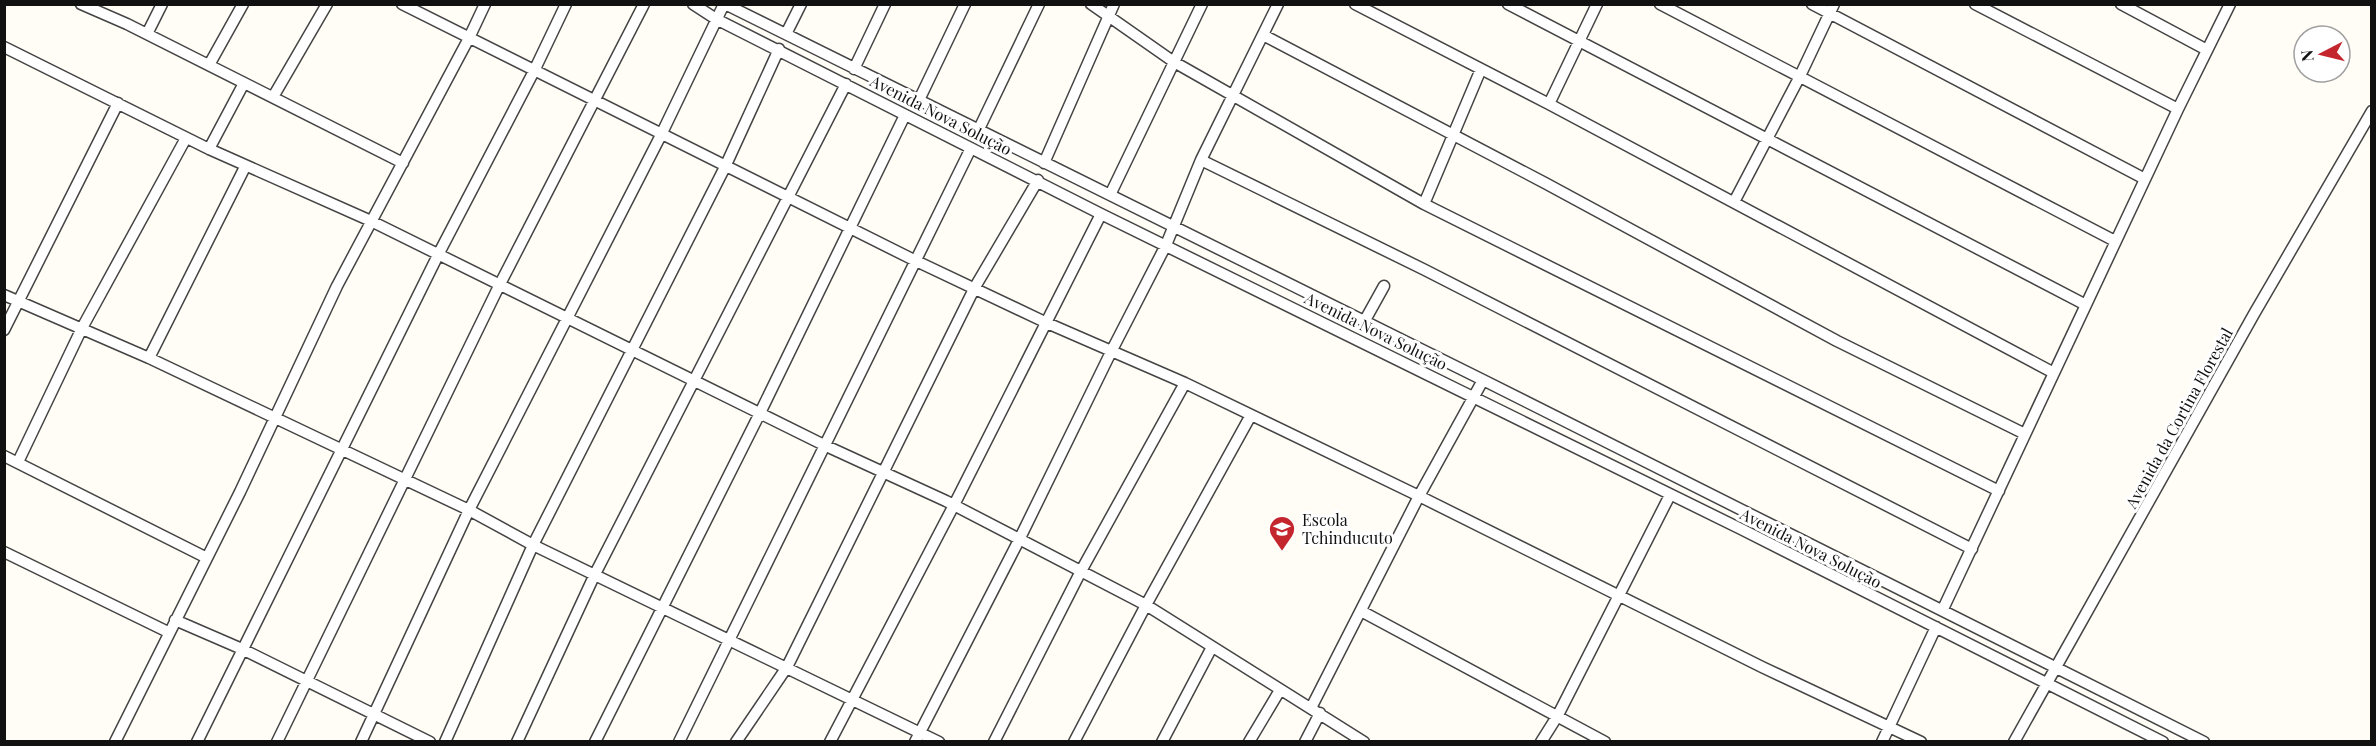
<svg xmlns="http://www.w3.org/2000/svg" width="2376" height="746" viewBox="0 0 2376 746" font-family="'Playfair Display',serif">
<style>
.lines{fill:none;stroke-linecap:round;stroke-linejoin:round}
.street-casing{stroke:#444;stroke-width:13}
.street{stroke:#fff;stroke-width:10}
.labels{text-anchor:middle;stroke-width:6;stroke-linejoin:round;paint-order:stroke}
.street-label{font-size:16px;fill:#111;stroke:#fff}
.poi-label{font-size:16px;fill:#111;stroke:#fff;text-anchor:start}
</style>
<rect width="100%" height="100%" fill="#fffdf5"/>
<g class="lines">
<g class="street-casing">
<path id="street" d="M81 4 127 24 403 163
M402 4 914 260 1047 323 1185 383 1419 496 1762 667 1921 742
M693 4 716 19 1101 214 1743 530 2163 742
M725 4 1483 380 2204 742
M1091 4 1174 62 1424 204 1999 491
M1355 4 1549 104 2054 373
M1508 4 2086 305
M1660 4 2115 241
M1812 4 2145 179
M1975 4 2178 109
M2121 4 2207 50
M147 34 162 4
M786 34 801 4
M1263 35 1545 183 1837 341 2025 434
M4 47 209 149 371 221 824 445 946 501 1146 605 1364 742
M209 65 243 4
M854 69 885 4
M273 97 327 4
M919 100 965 4
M1549 104 1597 4
M978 131 1039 4
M209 149 244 83
M1201 160 1425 270 1972 549
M1044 163 1114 4
M1110 195 1202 4
M1734 202 1799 78 1834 4
M1424 204 1481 69
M4 295 149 358 469 510 533 545 939 742
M1364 322 1384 286
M4 330 118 103
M149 358 245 167
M4 456 207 558
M18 462 82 328 186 138
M4 552 168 632
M1943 609 2178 109 2230 4
M1361 611 1605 742
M175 620 242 649 430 742
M1311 708 1419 496 1483 380
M115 742 240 492 337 286 469 38 485 4
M197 742 438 255 534 71 566 4
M277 742 499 286 644 4
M361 742 469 510 661 135 724 4
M445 742 533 545 725 167 779 49
M517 742 595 574 846 84
M595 742 760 413 905 115
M679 742 971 148
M736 742 787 667 975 287 1038 180
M830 742 954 505 1101 214
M915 742 1019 540 1111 352 1166 245 1201 160 1278 4
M994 742 1081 571 1185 383
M1074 742 1146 605 1251 415
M1162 742 1212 647
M1249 742 1280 690
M1305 742 1320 713
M1541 742 1558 715 1670 495
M1882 742 1936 627
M2014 742 2254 314 2372 111"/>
</g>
<use href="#street" class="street"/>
</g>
<defs>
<g id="school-pin" transform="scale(1.35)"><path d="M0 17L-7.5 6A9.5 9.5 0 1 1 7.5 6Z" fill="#c4262e" stroke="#fff"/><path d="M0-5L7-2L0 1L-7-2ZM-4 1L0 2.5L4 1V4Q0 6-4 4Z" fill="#fff"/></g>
</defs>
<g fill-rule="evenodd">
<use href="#school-pin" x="1282" y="529"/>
</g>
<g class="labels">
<g class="street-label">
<text transform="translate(941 115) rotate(27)" y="6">Avenida Nova Solução</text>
<text transform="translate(1376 331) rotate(26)" y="6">Avenida Nova Solução</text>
<text transform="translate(2179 418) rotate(-61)" y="6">Avenida da Cortina Florestal</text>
<text transform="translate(1811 548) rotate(27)" y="6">Avenida Nova Solução</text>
</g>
<g class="poi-label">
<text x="1302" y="526">Escola<tspan x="1302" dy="18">Tchinducuto</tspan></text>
</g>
</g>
<rect width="2376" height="746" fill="none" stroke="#111111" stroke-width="12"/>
<g transform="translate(2322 54) rotate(263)"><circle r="28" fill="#ffffff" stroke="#a0a0a0" stroke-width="1.5"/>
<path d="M0-4.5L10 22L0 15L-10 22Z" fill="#c4262e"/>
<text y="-9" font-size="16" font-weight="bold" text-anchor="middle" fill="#111111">N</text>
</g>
</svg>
